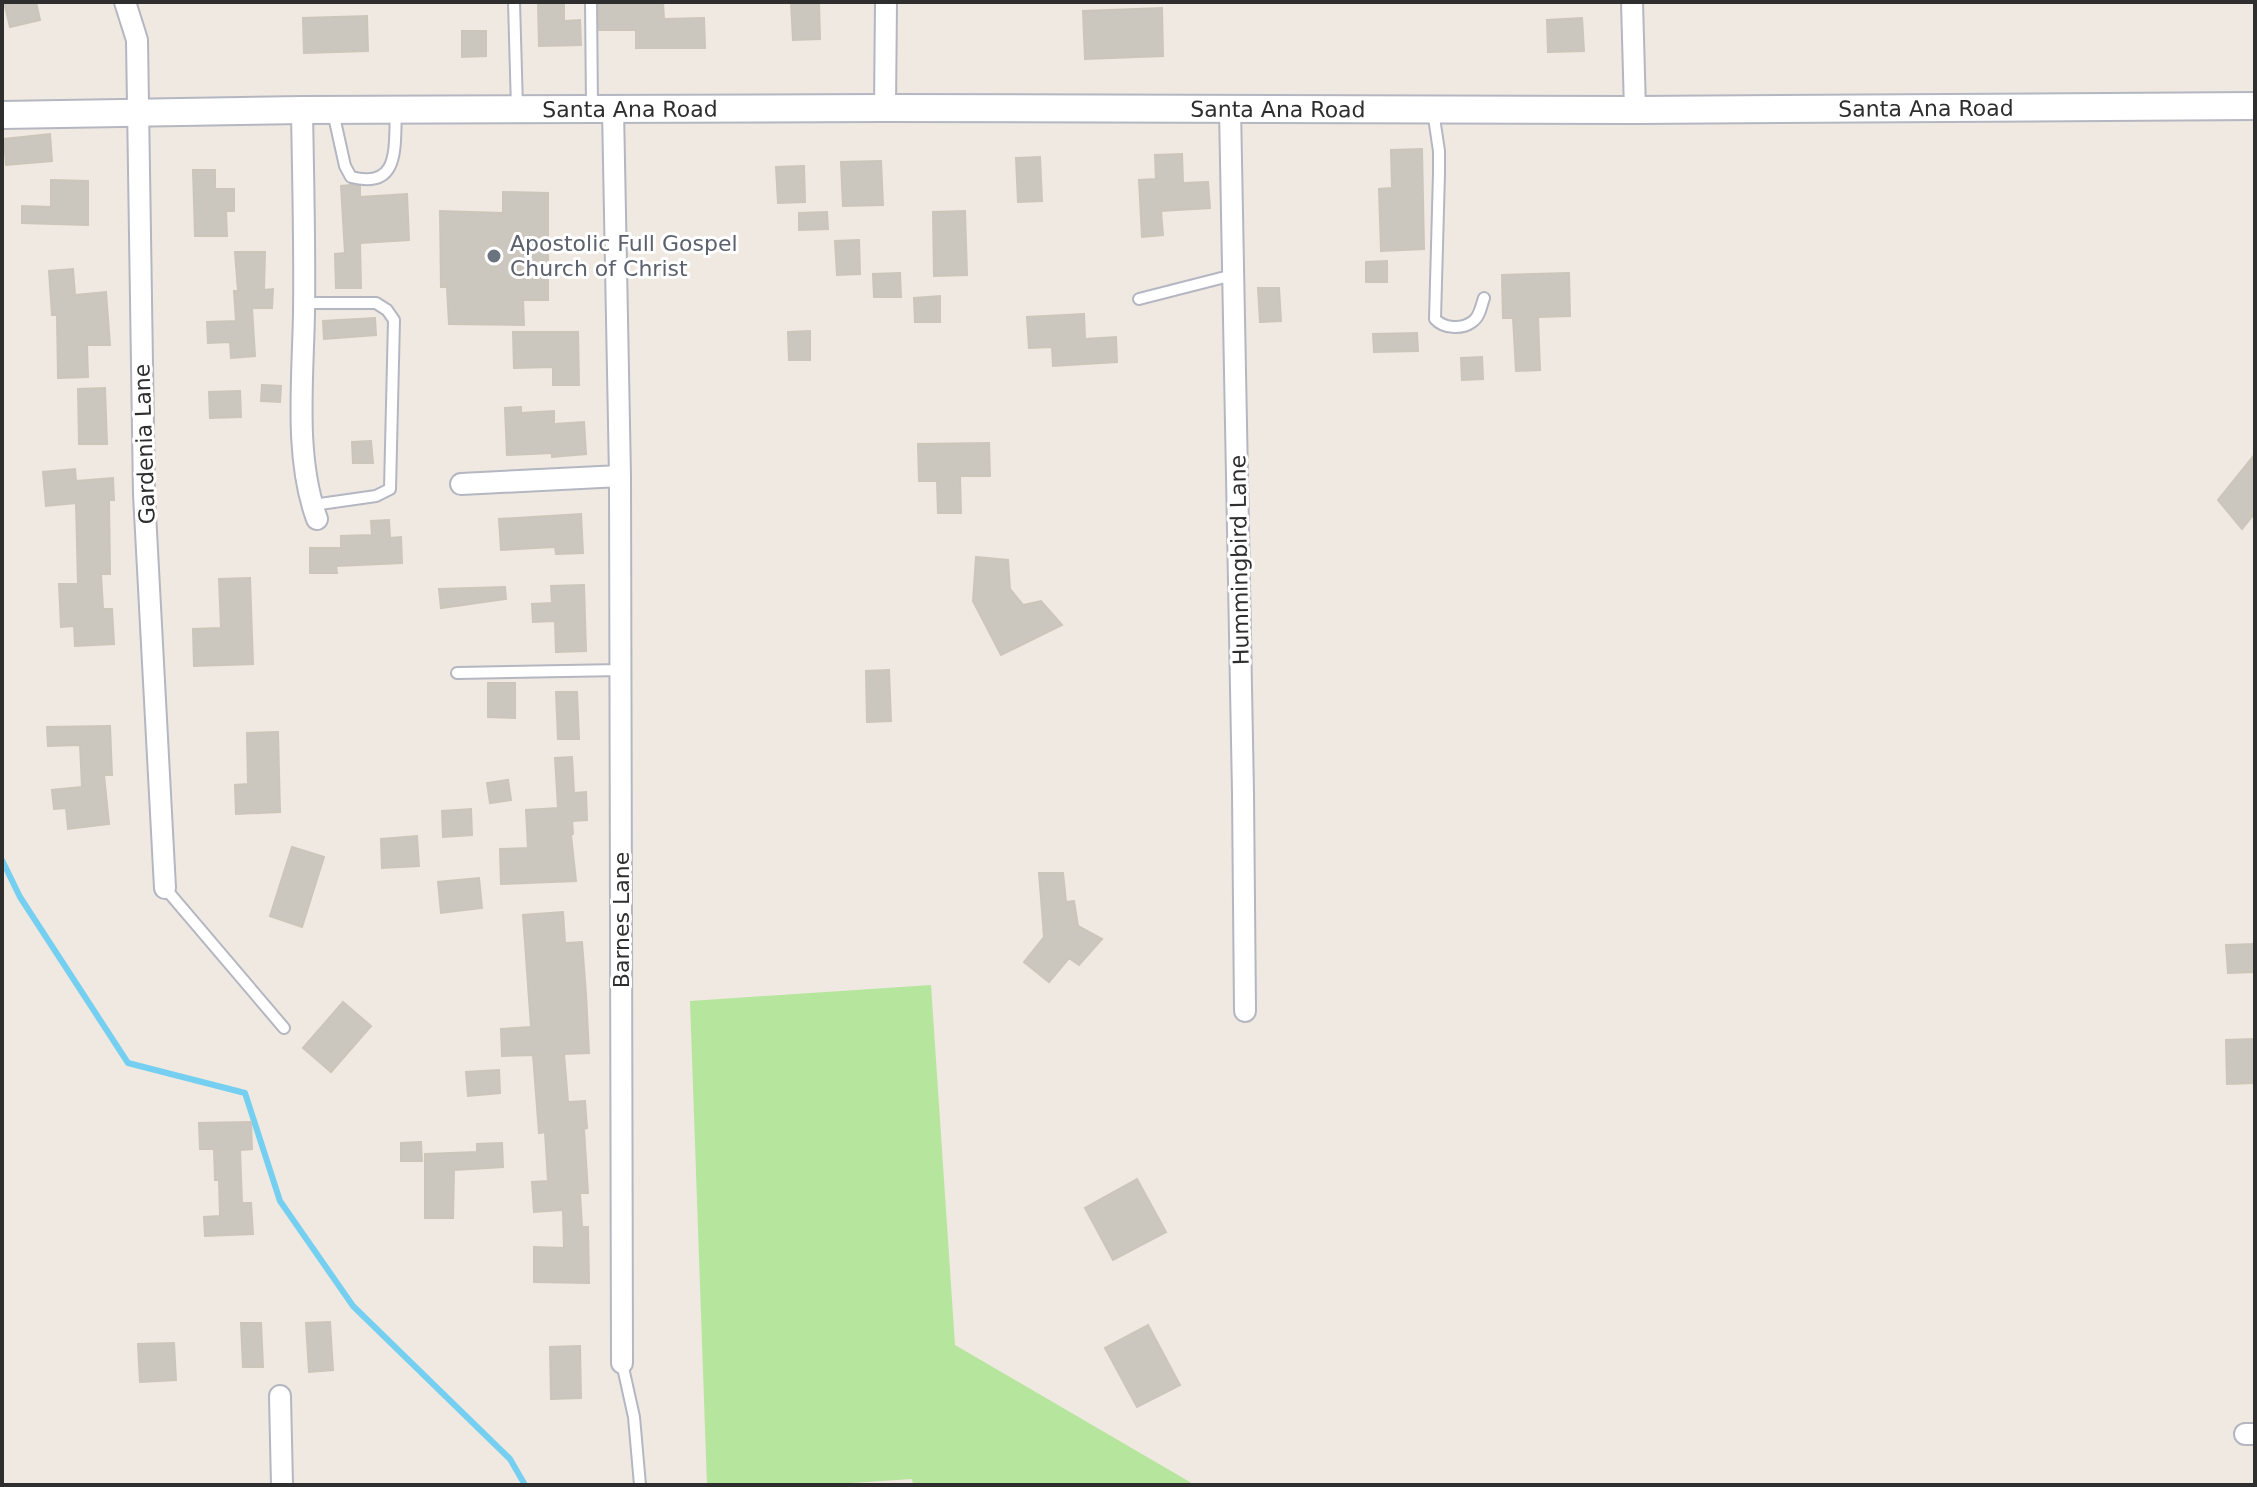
<svg xmlns="http://www.w3.org/2000/svg" width="2257" height="1487" viewBox="0 0 2257 1487" font-family="'DejaVu Sans',sans-serif">
<style>
.green{fill:#b6e59e}
.lines{fill:none;stroke-linecap:round;stroke-linejoin:round}
.stream{stroke:#75cff0;stroke-width:6}
.building{fill:#cbc7bf;stroke:#cbc5ba;stroke-width:2}
.service-casing{stroke:#b4b7c1;stroke-width:14}
.minor-casing{stroke:#b4b7c1;stroke-width:24}
.tertiary-casing{stroke:#b4b7c1;stroke-width:30}
.service{stroke:#fff;stroke-width:10}
.minor{stroke:#fff;stroke-width:20}
.tertiary{stroke:#fff;stroke-width:26}
.worship-dot{fill:#6b7280;stroke:#fff;stroke-width:3}
.labels{text-anchor:middle;stroke-width:6;stroke-linejoin:round;paint-order:stroke}
.street-label{font-size:22px;fill:#2e2e2e;stroke:#fff}
.worship-label{font-size:22px;fill:#5b616d;stroke:#fff;text-anchor:start}
</style>
<rect width="100%" height="100%" fill="#efe9e1"/>
<path class="green" d="M931 985 955 1345 1195 1485H913L912 1479 821 1485H707L690 1001Z"/>
<g class="lines">
<path class="stream" d="M2 860 20 897 128 1063 245 1093 280 1201 353 1306 510 1459 525 1485"/>
</g>
<path class="building" d="M4 2H36L40 20 10 27Z
M538 2H564V21L580 20 581 45 539 46Z
M599 2H663L664 19 704 18 705 48H636V30H599Z
M791 2H819L820 39 793 40Z
M1162 8 1163 56 1085 59 1083 11Z
M367 16 368 51 304 53 303 18Z
M1582 18 1584 51 1548 52 1547 20Z
M462 31H486V56L462 57Z
M50 134 52 161 6 165 4 139Z
M1422 149 1424 249 1381 251 1379 189 1392 188 1391 150Z
M1182 154 1183 183 1208 182 1210 208 1161 211 1163 235 1142 237 1139 180 1156 179 1155 155Z
M1040 157 1042 201 1018 202 1016 158Z
M881 161 883 205 843 206 841 162Z
M804 166 805 202 778 203 776 167Z
M193 170H215V189H234V211H226L227 236H195Z
M51 180 88 181V225L22 223V206L51 207Z
M351 185 360 186V197L407 194 409 240 360 243 361 288H336L335 254 345 253 341 186Z
M503 192 548 193V300H523L524 325 449 324 447 287H441L440 211 503 213Z
M965 211 967 275 934 276 933 212Z
M827 212 828 229 799 230V213Z
M859 240 860 274 837 275 835 241Z
M235 252H265L264 290 273 289 272 308H252L255 356 231 358 230 342 208 343 207 322 236 321 234 291H238Z
M1387 261V282H1366V262Z
M73 269 75 295 106 292 110 345H87L88 377 58 378 57 315H52L49 271Z
M900 273 901 297H874L873 274Z
M1569 273 1570 316 1538 317 1540 370 1516 371 1513 318H1503L1502 275Z
M1258 288H1279L1281 321 1260 322Z
M940 296V322H915L914 298Z
M1084 314 1085 339 1116 337 1117 362 1053 366 1052 347 1029 348 1027 317Z
M375 318 376 335 324 339 323 321Z
M810 331V360H789L788 332Z
M513 332H578L579 385H553V367L514 368Z
M1417 333 1418 351 1374 352 1373 334Z
M1482 357 1483 379 1462 380 1461 358Z
M262 385 281 386 280 402 261 401Z
M105 388 107 444H79L78 389Z
M240 391 241 417 210 418 209 392Z
M521 407V413L554 411V424L584 422 586 454 552 457V453L507 455 505 408Z
M371 441 373 463H353L352 442Z
M989 443 990 476H960L961 513H938L937 481H919L918 444Z
M2255 454V513L2242 529 2218 500Z
M75 469 76 481 113 478 114 500H109L110 574H101L103 609H112L114 644 75 646 74 626 61 627 59 584H78L76 503 46 506 43 472Z
M581 514 583 553 556 554 555 547 501 550 499 519Z
M389 520 390 538 401 537 402 563 336 566 337 573H310V548H341V536L372 535 371 521Z
M976 557 1008 560 1010 589 1023 605 1041 601 1062 625 1001 655 973 601Z
M250 578 253 664 194 666 193 629 221 628 219 579Z
M584 585 586 651 556 652 555 621 533 622 532 604 552 603 551 586Z
M505 587 506 599 441 608 439 589Z
M889 670 891 721 867 722 866 671Z
M488 683H515V718L488 717Z
M556 692H577L579 739H558Z
M110 726 112 775H104L109 824 68 829 66 808 54 809 52 790 82 787 80 745 48 746 47 727Z
M278 732 280 812 236 814 235 785 248 784 247 733Z
M572 757 574 793 586 792 587 820 572 821 573 834 571 835 576 881 501 884 500 849 528 848 526 810 558 808 555 758Z
M508 780 511 800 490 803 487 783Z
M471 809 472 835 443 837 442 811Z
M417 836 419 866 382 868 381 839Z
M292 847 324 857 302 927 270 916Z
M1039 873H1063L1066 902 1074 901 1078 926 1102 939 1079 965 1069 958 1049 982 1024 962 1044 937Z
M479 878 482 908 441 913 438 882Z
M563 912 565 943 582 942 586 994 589 1053 564 1054 568 1102 585 1101 587 1128 584 1129 588 1193H580L582 1227H588L589 1283 534 1282V1247L564 1248 563 1210 534 1212 532 1182 548 1181 545 1132 539 1133 533 1055 502 1056 501 1029 531 1027 523 915Z
M2255 944V972L2228 973 2226 945Z
M343 1002 371 1026 331 1072 303 1048Z
M2255 1039V1083L2227 1084 2226 1040Z
M499 1070 500 1093 468 1096 466 1072Z
M251 1122 252 1149 240 1150 242 1203H251L253 1234 205 1236 204 1217 220 1216 219 1180H215L214 1149H200L199 1123Z
M421 1142 422 1161H401V1143Z
M502 1143 503 1167 454 1170 453 1218H425V1154L477 1152V1144Z
M1137 1179 1166 1232 1113 1260 1085 1208Z
M330 1322 333 1370 309 1372 306 1323Z
M241 1323H261L263 1367H243Z
M1148 1325 1180 1385 1137 1407 1105 1348Z
M174 1343 176 1380 140 1382 138 1344Z
M580 1346 581 1398 551 1399 550 1347Z"/>
<g class="lines">
<g class="service-casing">
<path id="service" d="M514 2 517 108
M591 2 592 107
M1433 111 1439 151V173L1435 319C1443 328 1461 330 1472 322 1480 317 1481 306 1484 298
M333 112 345 166 351 177C401 190 394 146 396 112
M1139 299 1233 275
M304 303H376L387 310 394 320 390 489 376 496 313 505
M457 673 621 670
M165 888 284 1028
M622 1363 634 1417 640 1485"/>
</g>
<g class="minor-casing">
<path id="minor" d="M125 2 137 40 144 494 165 888
M1632 2 1635 110
M885 108 886 2
M1230 108 1243 793 1245 1011
M613 109 620 476 622 1363
M302 110C303 178 305 245 304 313 303 378 294 457 317 519
M461 484 620 476
M280 1396 282 1485
M2245 1434H2255"/>
</g>
<g class="tertiary-casing">
<g id="tertiary">
<path id="s1" d="M2 115 302 110 885 108 1635 110 2255 106"/>
</g>
</g>
<use href="#service" class="service"/>
<use href="#minor" class="minor"/>
<use href="#tertiary" class="tertiary"/>
</g>
<circle class="worship-dot" cx="494" cy="256" r="8"/>
<g class="labels">
<g class="street-label">
<text dy="8" stroke="none"><textPath href="#s1" startOffset="1924">Santa Ana Road</textPath></text>
<text dy="8" stroke="none"><textPath href="#s1" startOffset="628">Santa Ana Road</textPath></text>
<text dy="8" stroke="none"><textPath href="#s1" startOffset="1276">Santa Ana Road</textPath></text>
<text transform="translate(144 444) rotate(-92)" y="8">Gardenia Lane</text>
<text transform="translate(1239 560) rotate(-91)" y="8">Hummingbird Lane</text>
<text transform="translate(621 920) rotate(-90)" y="8">Barnes Lane</text>
</g>
<g class="worship-label">
<text x="510" y="251">Apostolic Full Gospel<tspan x="510" dy="25">Church of Christ</tspan></text>
</g>
</g>
<rect width="2257" height="1487" fill="none" stroke="#2e2e2e" stroke-width="8"/>
</svg>
